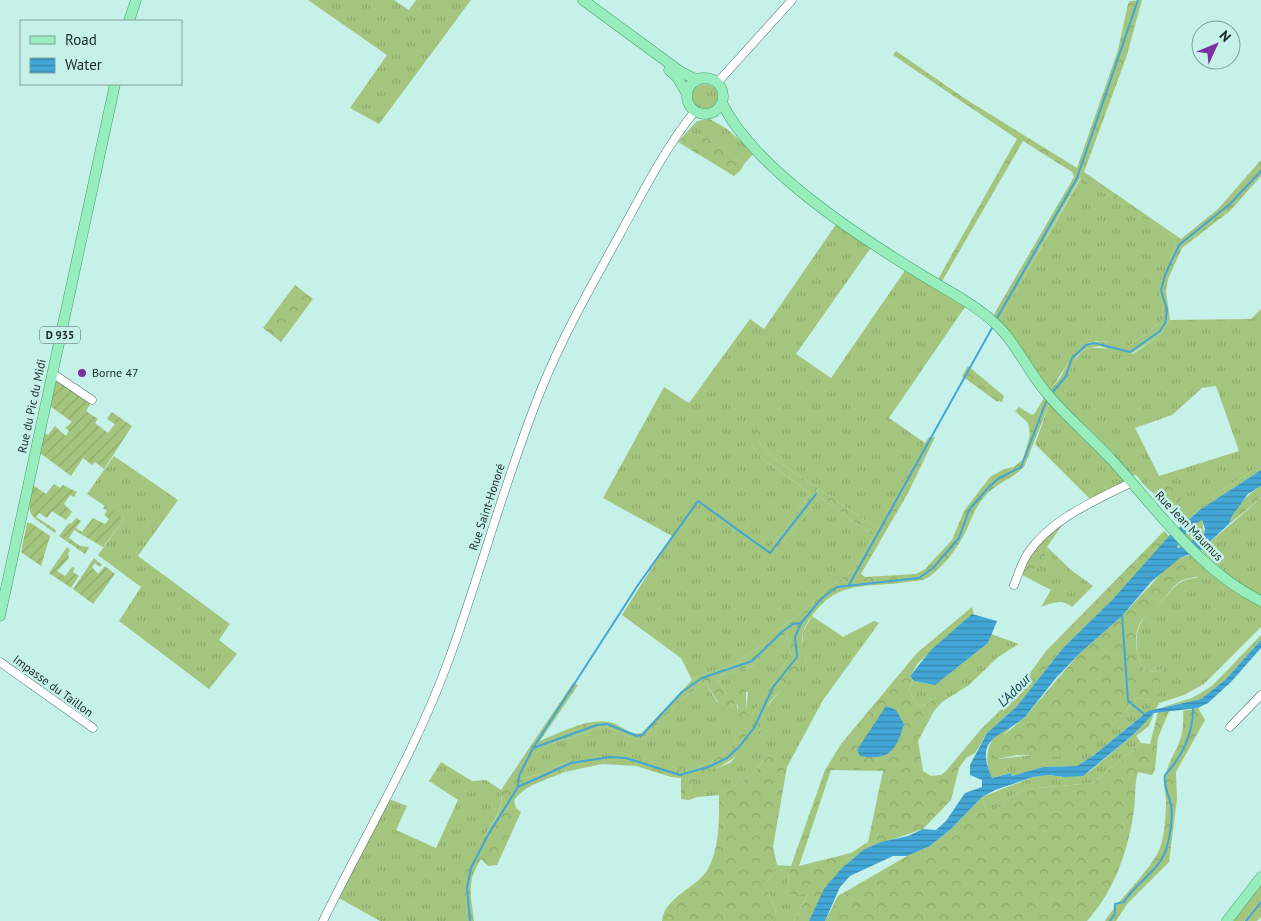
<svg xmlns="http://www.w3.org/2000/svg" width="1261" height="921" viewBox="0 0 1261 921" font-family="'PT Sans',sans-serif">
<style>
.grass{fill:url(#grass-tufts);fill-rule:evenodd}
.forest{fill:url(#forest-crowns);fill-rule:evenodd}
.garden{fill:url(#garden-furrows)}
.water{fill:url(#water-rules);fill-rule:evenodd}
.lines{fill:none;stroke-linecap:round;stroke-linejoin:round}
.stream{stroke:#42a6d6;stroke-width:2}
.minor-casing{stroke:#4a716a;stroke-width:9}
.major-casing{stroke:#3fa16b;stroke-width:11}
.minor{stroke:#fff;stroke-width:8}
.major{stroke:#98edbc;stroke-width:10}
.poi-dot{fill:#7c31a3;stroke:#c6f1e8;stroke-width:2}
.labels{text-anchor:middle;stroke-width:5;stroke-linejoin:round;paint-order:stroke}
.shield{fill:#c6f1e8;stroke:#4d6560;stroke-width:1}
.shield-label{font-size:11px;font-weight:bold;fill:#192926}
.poi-label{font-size:12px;fill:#192926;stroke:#c6f1e8;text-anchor:start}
.street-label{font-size:12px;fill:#192926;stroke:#c6f1e8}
.water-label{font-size:14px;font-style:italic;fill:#164155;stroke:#c6f1e8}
</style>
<defs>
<pattern id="grass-tufts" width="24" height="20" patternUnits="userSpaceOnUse" patternTransform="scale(1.25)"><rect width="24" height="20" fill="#a4c57d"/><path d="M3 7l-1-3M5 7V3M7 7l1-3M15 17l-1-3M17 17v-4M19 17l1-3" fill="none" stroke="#8da96c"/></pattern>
<pattern id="forest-crowns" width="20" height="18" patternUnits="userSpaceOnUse" patternTransform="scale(1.25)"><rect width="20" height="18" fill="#a4c57d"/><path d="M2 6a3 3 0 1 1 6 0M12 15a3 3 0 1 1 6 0" fill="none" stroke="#8da96c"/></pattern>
<pattern id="garden-furrows" width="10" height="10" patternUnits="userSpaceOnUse" patternTransform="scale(1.25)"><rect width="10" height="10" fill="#a4c57d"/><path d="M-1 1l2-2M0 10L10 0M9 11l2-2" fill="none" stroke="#8da96c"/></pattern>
<pattern id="water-rules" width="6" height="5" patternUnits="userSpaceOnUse" patternTransform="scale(1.25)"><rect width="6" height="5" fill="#42a6d6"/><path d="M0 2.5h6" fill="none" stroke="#3687ad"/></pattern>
</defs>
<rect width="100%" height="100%" fill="#c6f1e8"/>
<path class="grass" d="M308 0H394L409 10 416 0H471L379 124 350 108 387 55Z
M692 97a13 13 0 1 1 26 0a13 13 0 1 1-26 0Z
M710 119 727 129 754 153 744 164 709 139 687 132 697 121Z
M1081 178 1175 238C1177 254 1163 267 1161 283 1158 296 1166 309 1161 322L1128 347C1118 348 1110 341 1101 341 1076 339 1063 375 1049 391L999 321Z
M837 223 872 246 796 354 831 378 906 269 965 307 889 418 925 443 878 529 776 460 758 441 751 446 763 459 811 494 771 546 777 549 820 497 874 536 852 571 825 590 803 612 775 632 760 646 732 666 699 675 692 680 681 658 622 615 672 536 603 498 664 387 689 403 750 319 764 329Z
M1261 309V465L1212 497 1215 500 1201 509 1182 524 1177 519 1178 515 1170 508 1177 506 1149 481 1146 487 1136 475 1131 476 1054 395C1087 350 1068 339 1133 354L1158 337 1170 320 1251 319ZM1216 386 1239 451 1159 476 1135 428 1172 415 1202 388Z
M1050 402 1126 481 1090 499 1035 444Z
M114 456 178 500 138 556 230 624 219 640 237 654 209 689 119 621 141 587 98 555 124 519 87 494Z
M1261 498V597L1241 586 1201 550Z
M1047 547 1071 570 1093 586 1072 607C1062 598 1052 603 1041 607L1051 590 1026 577 1034 569 1044 564Z
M1205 567 1261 605V627L1204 684 1184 695 1159 703 1156 709 1144 714 1094 755 1077 766 1043 767 1012 776 1011 773 991 778C983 756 987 734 1012 726L1003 736 997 759 1034 755 1113 725 1137 698 1152 700 1164 668 1153 672 1143 668C1135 652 1133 632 1145 616 1149 611 1156 609 1160 604 1171 591 1177 579 1196 578Z
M812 616 843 637 874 621 879 623 823 700 787 767 775 755 766 758 749 777 719 795 697 797 689 800 691 783 706 772 730 763 760 730 765 709 801 665 803 632Z
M991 634 1019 644 998 657 969 685 942 702V697H936L927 704 920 706 914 701 909 688 914 681 935 685 988 643Z
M787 635 791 655 751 716H748L746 710 748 692 733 690 726 694 716 678 753 666 781 637Z
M1261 635V640L1225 680 1201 699 1160 708 1192 698 1212 686Z
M705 682 717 702 727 709 736 703 739 714 735 741 729 750 709 763 688 771 634 758 636 766 602 764 565 772 569 761 546 772 521 779 537 752 554 743 604 726 638 740 644 738 683 698Z
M1154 713 1149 726 1136 736 1141 743 1093 783 1026 789 1009 797 999 808 991 813 986 809 982 797 1033 777 1049 775 1064 777 1089 772 1134 734Z
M441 762 472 781 486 780 501 790C506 813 482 835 473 856 463 876 465 899 467 921H380L337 897 389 799 407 806 396 830 436 848 458 800 429 781Z
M868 842 870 847 853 858 851 853Z
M777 865 791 866 787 886 808 894 794 921H774L776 911 765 885Z
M1261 884V900L1244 921H1232Z"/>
<path class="forest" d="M1142 0 1126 58 1084 172 1181 239 1218 209 1261 160V176L1230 211 1182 248 1168 279 1166 291 1170 320 1158 337 1129 355 1099 346 1085 349 1077 356 1067 379 1054 395 1049 391 1060 378 1074 352 1081 346 1101 341 1128 347 1161 322C1166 309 1158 296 1160 283 1163 267 1177 254 1175 238L1080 178 999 321 993 316 1074 177 1072 172 1023 141 941 283 937 281 1017 139 893 55 896 51 964 98 1077 168 1118 50 1128 4 1130 1Z
M687 132 709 139 744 164 741 170 734 176 678 142Z
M295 285 313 299 281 342 263 328Z
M968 366 1004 396 1002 402 996 401 962 376Z
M1045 396 1050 402 1024 467C1012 479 996 483 985 496 976 506 972 517 967 529 959 546 941 572 923 580 919 581 912 581 908 582 878 587 845 581 822 604 815 611 806 622 803 632 800 642 806 656 801 665 795 677 778 692 769 703 763 712 764 722 759 731 740 762 719 764 691 783L689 800 681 799V778L671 777 636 766 633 757 688 771 709 763 729 750 735 741 738 706 736 703 727 709 722 708 705 682 683 698 644 738 638 740 604 726 554 743 537 752 522 779 546 772 569 761 573 760V766L565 770V772C549 779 523 785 514 801L516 808 521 812 497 865 488 866 481 859C466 882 471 895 474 921H467C466 904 462 883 467 866 475 841 507 818 501 790L573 683 578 685 540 741C560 733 587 718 609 722 621 724 629 736 642 733L692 680 699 675 732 666 760 646 775 632 803 612 825 590 852 571 874 536 820 497 777 549 771 546 811 494 763 459 751 446 753 433 758 429 761 431 758 441 776 460 878 529 921 449 929 437H935L908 493 861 574 865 577 916 574 925 569 952 540 964 511 990 477 1004 469 1014 467 1023 459 1030 435 1028 423 1015 411 1019 407 1032 415 1035 413ZM787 635 791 655 751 716H748L746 710V690L739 686 726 694 716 678 753 666 781 637Z
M1261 465V470L1215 500 1212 497Z
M1149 481 1178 487 1183 493C1181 502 1178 505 1170 508L1146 487Z
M1261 486V498L1229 524C1234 508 1247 495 1261 486Z
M1060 519 1063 524 1047 547 1044 564 1034 569 1026 577 1017 572Z
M1202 520 1204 534 1179 548C1176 539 1192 523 1202 520Z
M1164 531 1169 536 1166 543 1113 599 1063 648 1017 706 987 733 975 753 966 758 959 768 951 800 923 829 870 847 868 842 883 771 831 770 799 866 851 853 853 858C832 877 822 897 809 921H794L808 894 792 896 787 886 791 866 825 770 841 744 917 653 972 607 974 615 968 618 918 663 910 676 914 681 909 688 914 701 920 706 927 704 936 697H942V702L934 711 918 741 923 771 931 776 941 775 946 771 982 728 1010 701 1046 651Z
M1190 555 1205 567V574C1198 577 1193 577 1186 579 1174 582 1167 596 1159 605 1155 610 1148 612 1144 617 1132 632 1135 652 1143 668L1153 672 1164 668 1168 669 1169 677 1164 688 1152 700 1137 698 1113 725 1082 750 1057 757 1017 755 997 759 994 755 996 746 1003 736 1025 717 1079 654 1122 616 1169 565 1180 558Z
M1198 708 1205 720 1176 772 1177 799 1169 862 1127 904 1116 921H1105C1120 897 1150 872 1160 848 1165 834 1166 813 1166 799 1165 791 1163 784 1165 776 1173 748 1185 745 1183 711Z
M1169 711 1158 738 1155 769 1152 775 1138 772C1134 785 1136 797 1134 810 1128 851 1115 890 1087 921H825L838 896 907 856 930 846 952 828 982 797 986 809 991 812 999 808 1009 797 1026 789 1093 783 1141 743 1150 744 1158 712Z
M776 754 787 767 773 847 777 865 765 885 776 911 774 921H662C664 897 697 888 708 869 720 847 719 819 719 795L749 777 766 758Z
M1261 900V917L1257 921H1244Z"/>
<path class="garden" d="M56 379 91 403 86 411 98 419 95 423 108 433 115 424 107 419 112 412 132 426 104 469 95 462 92 465 83 458 71 476 40 453 45 433 48 435 55 426 66 436 69 431 65 428 72 422 50 406Z
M54 484 60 488 63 485 77 492 74 497 70 495 64 504 72 512 66 520 52 511 47 518 39 513 36 517 56 530 55 533C28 513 26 518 33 485L46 494Z
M105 505 124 519 103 547 74 530 69 538 80 546 89 547 85 554 59 536 69 523 71 524 76 518 81 521 76 528 82 532 93 518 105 524 109 519 104 515 107 511 103 508Z
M27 523H31L50 536 41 566 21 552Z
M67 547 70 550 68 554 69 558 57 571 65 576 72 567 75 568 73 572 79 576 71 588 49 573Z
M94 558 102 565 100 567 95 563 92 567 98 574 105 566 115 574 93 604 73 589Z"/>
<path class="water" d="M1261 470V486L1248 494 1232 516 1229 524 1201 550 1180 558 1151 582 1122 616 1079 654 1056 678 1025 717C1002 737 973 736 992 778L1011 773 1012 776 1043 767 1077 766 1094 755 1148 711 1201 699 1225 680 1261 640V648L1231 682 1208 703 1198 708 1154 713 1134 734 1083 776 1064 777 1049 775 1033 777 995 790 982 797 952 828 930 846 907 856H893L850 876 840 887 825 921H809L824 889 842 868 863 850 881 842 908 836 923 829 936 830 946 821 965 793 982 787V780L970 775V765L987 733 1017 706 1063 648 1113 599 1169 536 1201 509ZM1202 520 1205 529 1204 534 1179 548 1177 547 1191 526Z
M972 614 997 621 988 643 935 685 914 681 910 676 931 650Z
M886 706 896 710 904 724C896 751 889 761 860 756L857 750Z"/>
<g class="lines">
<path class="stream" d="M997 318 1077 178 1138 0
M1053 392 1066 376 1072 358 1086 345 1094 343 1130 352 1160 331 1165 323 1167 310 1161 290 1165 275 1179 245 1231 203 1261 171
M849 585 992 328
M1122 614 1128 701 1144 714
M533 748 638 585 698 501 770 553 816 494
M518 786 519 776 533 748 597 725 607 724 637 736 642 735 682 692 702 678 752 661 783 631 793 624 801 623
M470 921 467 888 471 868 488 835 518 787 571 763 610 757 626 758 680 775 708 767 727 758 739 747 754 728 773 687 797 657 795 637 801 623 822 598 837 587 919 578 933 568 959 538 969 510 988 488 999 478 1021 467 1046 402
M1110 921 1115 913V904L1124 902C1135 883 1161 870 1167 847 1170 836 1173 817 1171 805 1169 795 1163 785 1165 775 1182 757 1194 732 1193 707
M1246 921 1261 902"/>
<g class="minor-casing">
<path id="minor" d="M717 83 792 0
M52 373 92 400
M1014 585C1018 575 1022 562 1028 553 1052 518 1095 501 1132 482
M0 662 93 728
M1230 727 1261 695
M323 921C365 835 415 752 448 662 481 572 505 479 541 390 563 335 592 285 620 234 643 192 665 148 695 111"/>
</g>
<g class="major-casing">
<path id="major" d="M583 0 681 72 695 79 703 78
M129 21 136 0
M669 70 677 77 687 94
M687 96a18 18 0 1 1 36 0a18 18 0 1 1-36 0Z
M722 103C754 168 855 234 917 272 944 289 976 304 999 327 1017 345 1028 371 1045 391 1065 416 1090 436 1111 459 1157 509 1198 570 1261 601
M0 616 115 84
M1227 921 1261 877"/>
</g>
<use href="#minor" class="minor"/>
<use href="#major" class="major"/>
</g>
<circle class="poi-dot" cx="82" cy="373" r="5"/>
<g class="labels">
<rect class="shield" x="40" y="326.5" width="40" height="17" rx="4"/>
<g class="shield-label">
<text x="60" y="339">D 935</text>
</g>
<g class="poi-label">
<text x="92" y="377">Borne 47</text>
</g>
<g class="street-label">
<text transform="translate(32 406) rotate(-78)" y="4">Rue du Pic du Midi</text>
<text transform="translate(487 507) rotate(-72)" y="4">Rue Saint-Honoré</text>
<text transform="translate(1189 526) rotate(46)" y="4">Rue Jean Maumus</text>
<text transform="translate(53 686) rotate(36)" y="4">Impasse du Taillon</text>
</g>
<g class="water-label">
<text transform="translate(1014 690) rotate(-45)" y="5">L'Adour</text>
</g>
</g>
<rect x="20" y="20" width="162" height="65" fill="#c6f1e8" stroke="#81a19a"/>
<rect x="30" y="36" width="25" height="8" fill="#98edbc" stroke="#81a19a"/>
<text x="65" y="45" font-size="15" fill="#192926">Road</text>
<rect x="30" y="58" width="25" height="15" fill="url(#water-rules)" stroke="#81a19a"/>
<text x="65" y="70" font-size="15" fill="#192926">Water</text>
<g transform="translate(1216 45) rotate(46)"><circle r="24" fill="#c6f1e8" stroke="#81a19a"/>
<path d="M0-4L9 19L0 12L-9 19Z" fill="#7c31a3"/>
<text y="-8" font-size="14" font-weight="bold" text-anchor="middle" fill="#192926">N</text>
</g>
</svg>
